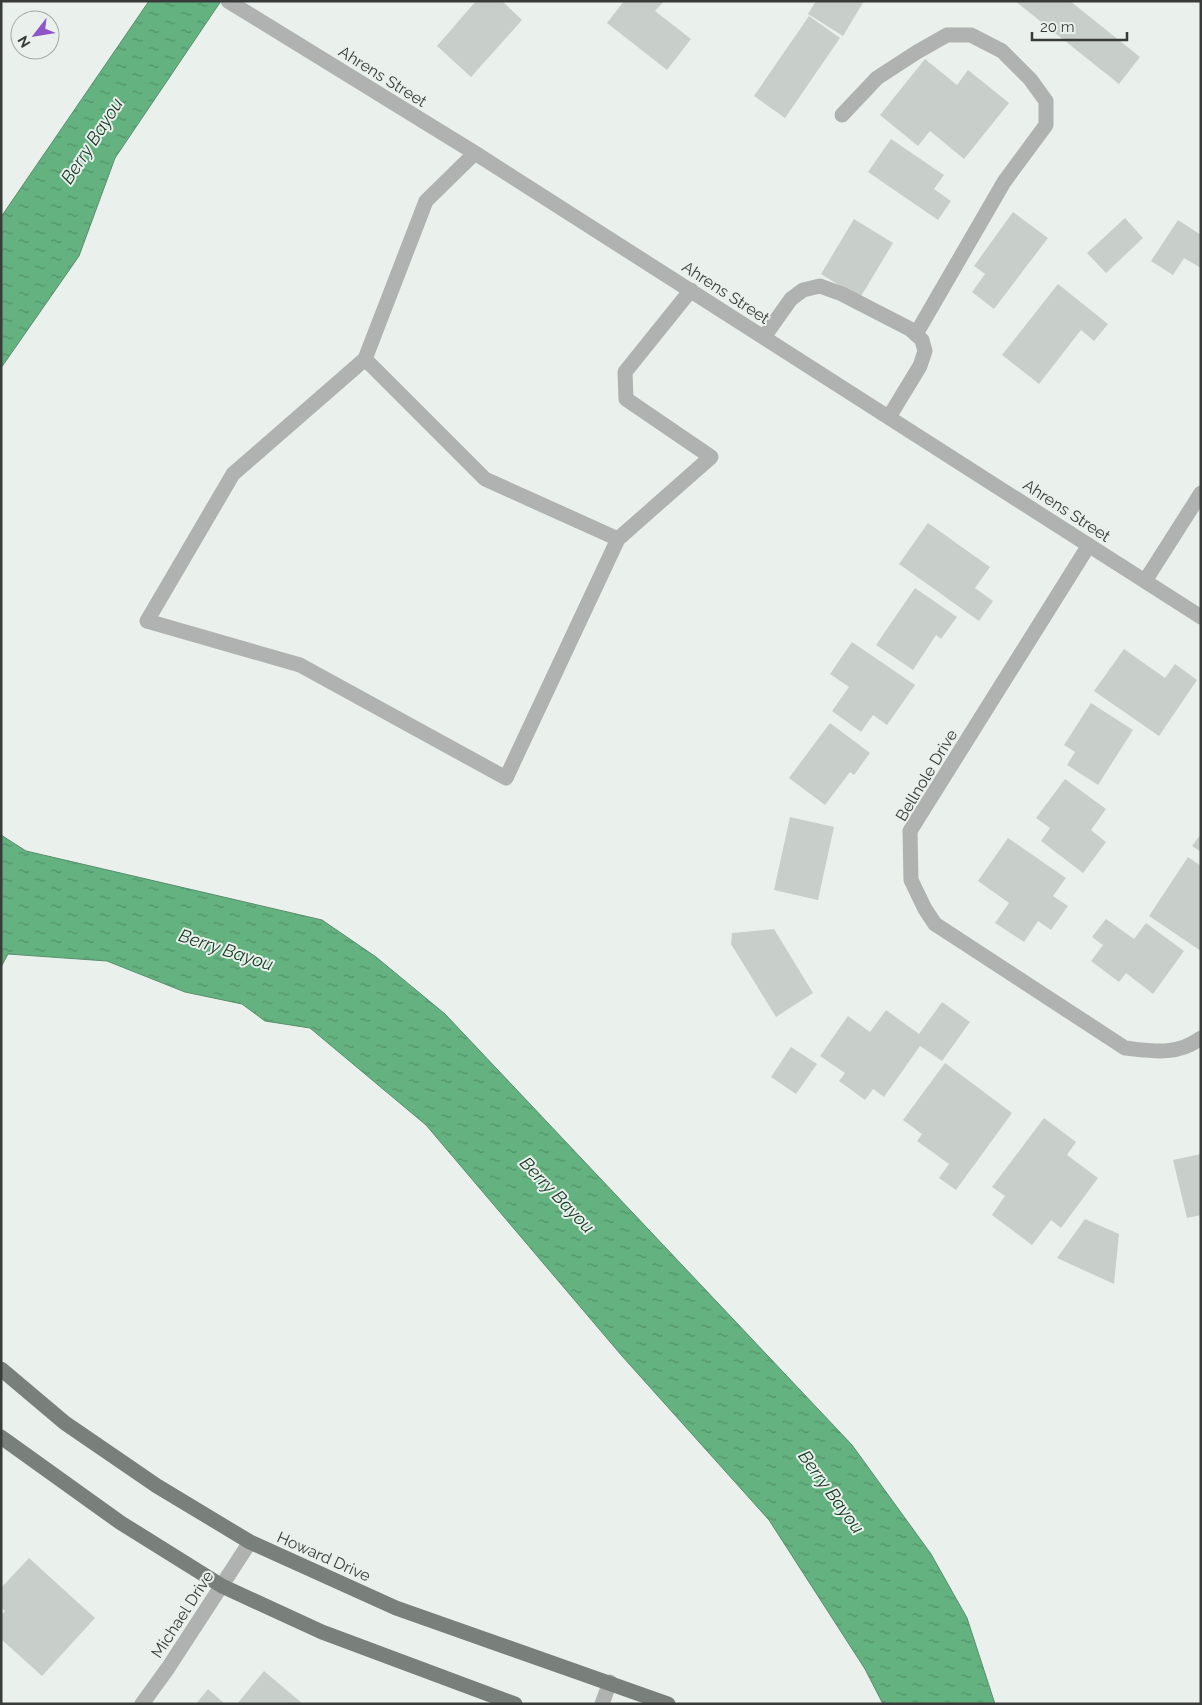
<svg xmlns="http://www.w3.org/2000/svg" width="1202" height="1705" viewBox="0 0 1202 1705" font-family="Raleway,sans-serif">
<style>
.water{fill:url(#water-ripples);stroke:#578e6b}
.building{fill:#c8cfca}
.lines{fill:none;stroke-linecap:round;stroke-linejoin:round}
.minor{stroke:#afb2b0;stroke-width:15}
.major{stroke:#797f7b;stroke-width:15}
.labels{text-anchor:middle;stroke-width:4;stroke-linejoin:round;paint-order:stroke}
.street-label{font-size:16px;fill:#383b39;stroke:#eaf1ec}
.water-label{font-size:18px;font-style:italic;fill:#163823;stroke:#eaf1ec}
</style>
<defs>
<pattern id="water-ripples" width="26" height="14" patternUnits="userSpaceOnUse" patternTransform="scale(1.25)"><rect width="26" height="14" fill="#64b280"/><path d="M2 4q2-2 4 0t4 0M15 11q2-2 4 0t4 0" fill="none" stroke="#53926a"/></pattern>
</defs>
<rect width="100%" height="100%" fill="#eaf1ec"/>
<path class="water" d="M149 1H221L115 158 79 256 1 368V217Z
M1 835 26 851 322 920 376 957 445 1014 852 1445 931 1554 967 1618 995 1704H883L865 1669 769 1520 622 1356 426 1125 310 1028 265 1021 242 1004 185 992 107 961 8 954 1 967Z"/>
<path class="building" d="M476 1H502L522 20 471 77 437 46Z
M624 1H664L655 11 691 39 667 70 607 23Z
M816 1H864L843 36 808 14Z
M1015 1H1070L1140 57 1119 84Z
M809 16 840 38 785 118 754 96Z
M925 59 957 85 968 70 1009 103 964 159 930 131 918 146 880 115Z
M891 139 944 175 934 189 951 201 938 220 868 172Z
M1013 212 1048 238 994 309 972 292 985 274 974 266Z
M1125 218 1143 238 1106 273 1087 253Z
M854 219 893 243 860 298 821 274Z
M1178 220 1201 235V268L1184 258 1173 275 1151 261Z
M1058 284 1108 324 1094 341 1081 330 1039 384 1002 355Z
M928 523 990 567 975 588 993 601 979 621 899 564Z
M915 588 957 617 941 639 936 635 913 670 876 645Z
M852 642 915 685 887 725 873 715 861 732 832 711 849 687 830 674Z
M1124 649 1165 678 1175 664 1197 680 1159 736 1094 691Z
M1091 703 1133 730 1098 785 1067 765 1075 752 1064 745Z
M830 723 870 753 854 775 850 772 825 805 789 778Z
M1065 779 1106 809 1091 830 1106 842 1083 873 1041 841 1050 828 1036 818Z
M790 817 834 827 818 900 774 890Z
M1201 834V852L1192 846Z
M1008 838 1066 878 1053 896 1068 906 1051 930 1038 921 1024 942 995 923 1009 903 978 881Z
M1188 857 1201 866V951L1149 916Z
M1106 919 1134 939 1146 923 1184 951 1153 994 1126 973 1119 982 1091 961 1103 945 1092 937Z
M774 929 813 993 776 1017 731 944 732 933Z
M942 1002 970 1022 942 1061 920 1046 884 1097 873 1089 865 1100 839 1081 845 1073 820 1056 848 1016 870 1032 886 1010 919 1034Z
M791 1047 817 1064 796 1094 771 1077Z
M945 1063 1012 1113 956 1190 939 1178 949 1164 917 1141 922 1134 903 1120Z
M1044 1118 1076 1142 1067 1155 1098 1178 1061 1228 1051 1220 1032 1245 992 1215 1005 1196 992 1187Z
M1201 1154V1215L1187 1218 1173 1160Z
M1085 1219 1119 1234 1114 1284 1057 1258Z
M29 1558 95 1618 42 1676 1 1639V1615L5 1611 1 1608V1588Z
M264 1671 303 1704H237Z
M208 1689 225 1704H196Z"/>
<g class="lines">
<path class="minor" d="M228 1 475 153 1201 617
M842 115 877 78 917 52 947 35H971L1002 51 1030 79 1046 101V125L1004 182 916 334
M475 153 426 201 365 359 233 474 147 621 300 665 506 778 618 539
M764 337 791 299 803 290 820 286 842 294 910 329 922 340 925 351 920 366 889 417
M365 359 485 479 618 539 711 457 626 399 625 372 691 290
M1089 545 910 831 911 880 925 909 935 924 1125 1048C1152 1051 1177 1056 1201 1038
M1145 581 1201 493
M142 1704 168 1668 250 1542
M602 1704 610 1682"/>
<path class="major" d="M1 1369 65 1423 157 1486 250 1542 396 1608 668 1704
M1 1437 121 1523 222 1586 322 1632 515 1704"/>
</g>
<g class="labels">
<g class="street-label">
<text transform="translate(383 76) rotate(32)" y="6">Ahrens Street</text>
<text transform="translate(726 292) rotate(33)" y="6">Ahrens Street</text>
<text transform="translate(1067 510) rotate(33)" y="6">Ahrens Street</text>
<text transform="translate(926 775) rotate(-59)" y="6">Bellnole Drive</text>
<text transform="translate(324 1556) rotate(24)" y="6">Howard Drive</text>
<text transform="translate(182 1614) rotate(-57)" y="6">Michael Drive</text>
</g>
<g class="water-label">
<text transform="translate(92 141) rotate(-57)" y="6">Berry Bayou</text>
<text transform="translate(226 950) rotate(18)" y="6">Berry Bayou</text>
<text transform="translate(557 1195) rotate(46)" y="6">Berry Bayou</text>
<text transform="translate(831 1492) rotate(54)" y="6">Berry Bayou</text>
</g>
</g>
<rect width="1202" height="1705" fill="none" stroke="#383b39" stroke-width="5"/>
<g transform="translate(35 35) rotate(239)"><circle r="24" fill="#eaf1ec" stroke="#a3a8a4"/>
<path d="M0-4L9 19L0 12L-9 19Z" fill="#8f54ca"/>
<text y="-8" font-size="14" font-weight="bold" text-anchor="middle" fill="#383b39">N</text>
</g>
<path d="M1032 32v8h95v-8" fill="none" stroke="#383b39" stroke-width="2.5"/>
<text x="1040" y="32" font-size="15" fill="#383b39" stroke="#eaf1ec" stroke-width="4" paint-order="stroke">20 m</text>
</svg>
